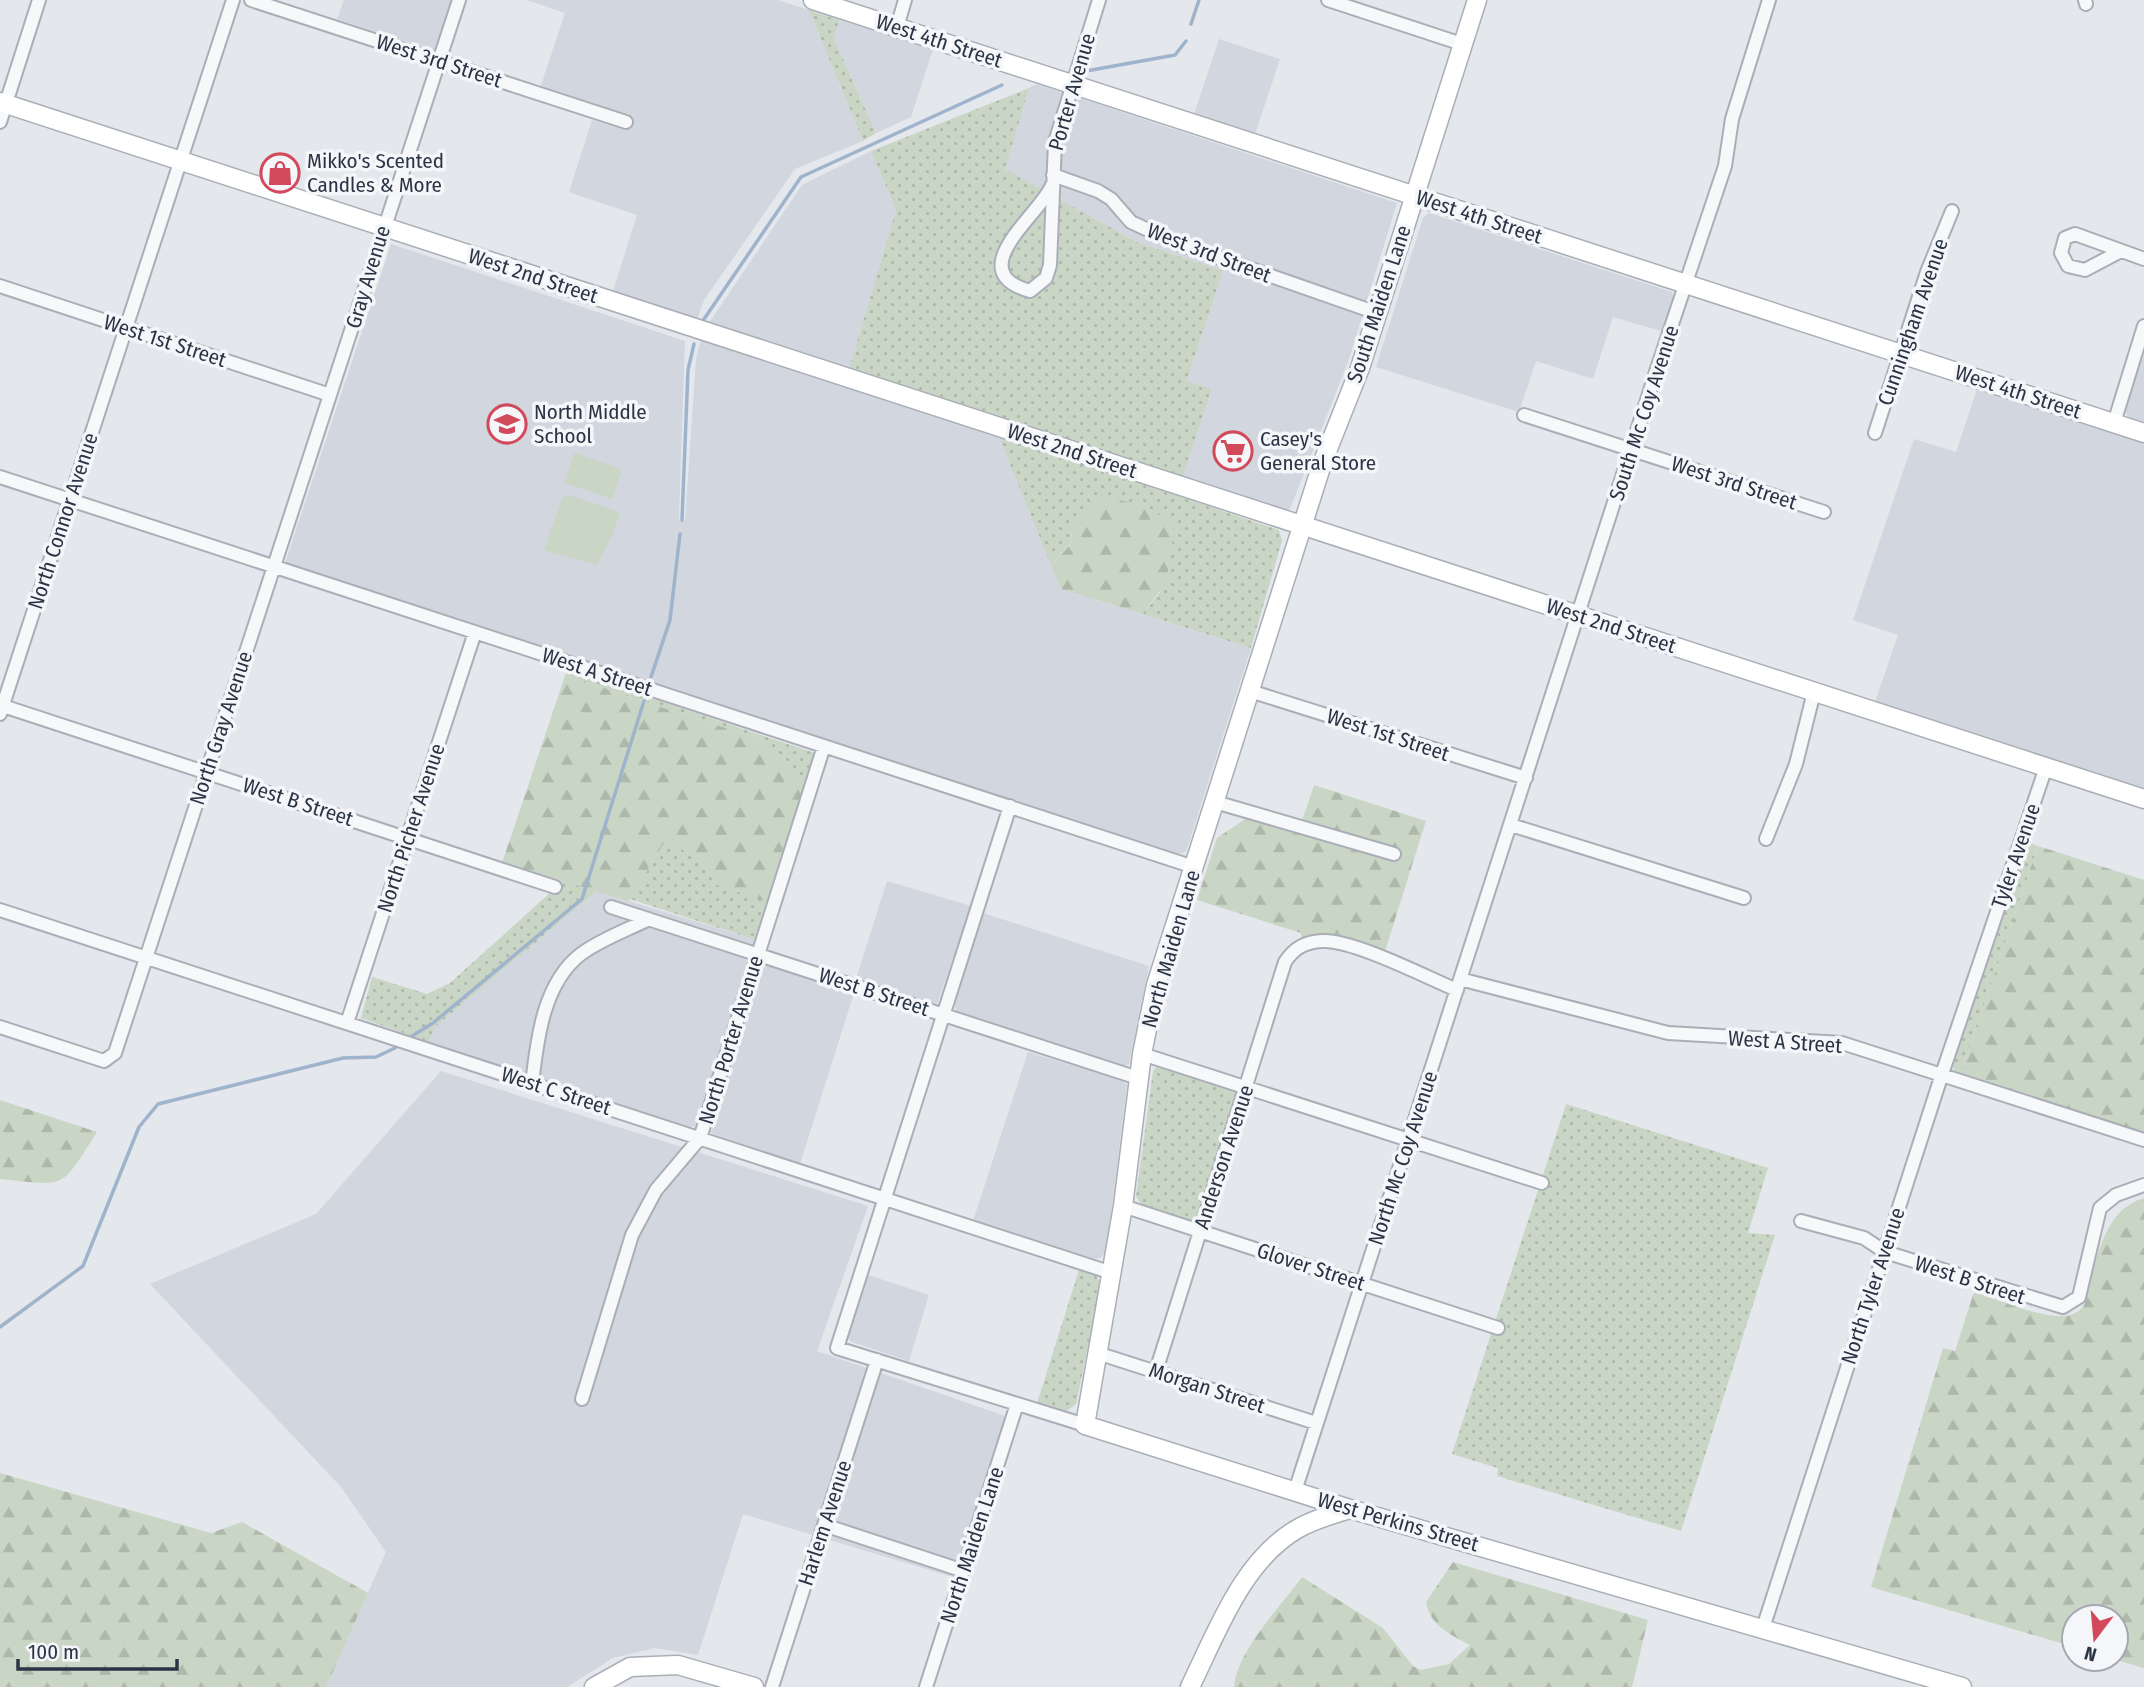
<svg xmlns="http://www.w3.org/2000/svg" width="2144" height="1687" viewBox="0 0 2144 1687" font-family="'Fira Sans Condensed',sans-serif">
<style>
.built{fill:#d2d6de}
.green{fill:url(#green-dots)}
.forest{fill:url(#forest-firs)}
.pitch{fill:#c9d6c5}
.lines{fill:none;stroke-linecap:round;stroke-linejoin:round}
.stream{stroke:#9fb4cc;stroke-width:3.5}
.street-casing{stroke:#a9aeb7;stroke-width:16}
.secondary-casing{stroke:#a9aeb7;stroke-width:21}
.street{stroke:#f7f8fa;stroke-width:12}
.secondary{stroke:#fff;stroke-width:18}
.labels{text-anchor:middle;stroke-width:7;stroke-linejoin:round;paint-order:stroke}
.street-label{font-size:21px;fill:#2b3445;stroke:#f4f6f9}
.poi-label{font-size:21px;fill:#2b3445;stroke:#f4f6f9;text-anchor:start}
</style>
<defs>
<pattern id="green-dots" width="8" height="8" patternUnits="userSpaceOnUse" patternTransform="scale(1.75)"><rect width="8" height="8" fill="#c9d6c5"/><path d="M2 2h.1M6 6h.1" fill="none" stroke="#adb8ab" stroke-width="1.8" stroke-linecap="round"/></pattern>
<pattern id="forest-firs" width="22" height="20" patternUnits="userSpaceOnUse" patternTransform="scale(1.75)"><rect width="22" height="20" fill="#c9d6c5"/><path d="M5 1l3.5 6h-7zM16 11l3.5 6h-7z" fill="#adb8ab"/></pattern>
</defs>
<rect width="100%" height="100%" fill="#e4e7ec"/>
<path class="built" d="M344 0H453L437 47 433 50 337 19Z
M527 0H778L809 10 863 141 795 169 704 300 696 322 612 294 637 215 569 192 592 120 622 129 627 117 540 88 565 13Z
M839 20 933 49 911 117 876 133 834 39Z
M1219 39 1280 59 1255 134 1194 114Z
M1037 84 1397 203 1348 362 1290 509 1286 511 1182 480 1212 390 1187 381 1223 271 1137 242 1004 169 1029 88Z
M871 151 896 210 848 372 707 326 802 185Z
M1429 213 1672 292 1674 297 1664 332 1613 317 1593 379 1536 361 1519 412 1376 367 1423 218Z
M391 244 685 341 679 519 685 521 696 359 701 339 998 435 1061 589 1251 648 1186 852 1176 854 285 563Z
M2144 353V423L2129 419 2125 411Z
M1977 389 2144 444V792L1874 705 1898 635 1853 620 1914 439 1956 452Z
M887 881 971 906 937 1004 856 979Z
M597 891 756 940 695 1126 687 1127 429 1042 435 1027Z
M983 913 1149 966 1129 1064 1122 1066 956 1011 954 1001Z
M769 965 854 993 800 1164 711 1133 761 969Z
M1028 1052 1121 1080 1127 1085 1107 1248 1101 1258 1091 1259 973 1221Z
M441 1071 868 1206 817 1351 1008 1417 956 1578 743 1514 698 1655 655 1648 613 1658 567 1687H326L386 1552 341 1487 150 1284 316 1214Z
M865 1274 929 1295 909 1361 852 1342 847 1337Z"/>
<path class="green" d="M809 10 839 20 834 39 876 133 863 141Z
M1029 88 1005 169 1137 242 1223 271 1187 381 1212 389 1182 480 848 372 896 210 871 151Z
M998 435 1279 530 1282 541 1251 648 1142 614 1161 591 1073 524 1070 544 1051 565Z
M567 670 815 753 756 940 630 899 665 840 696 857 717 885 763 740 565 676Z
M2028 843 2038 846 1960 1076 1954 1071 1953 1063Z
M559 880 597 891 435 1027 429 1042 361 1018 372 977 427 994 450 983 552 891Z
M1158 1065 1238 1091 1199 1223 1141 1204 1136 1196 1153 1071Z
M1566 1104 1768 1168 1748 1233 1775 1235 1681 1531 1497 1476 1498 1468 1452 1454Z
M1079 1270 1096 1275 1101 1285 1076 1404 1067 1411 1037 1403Z"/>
<path class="forest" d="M1108 497 1140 505 1172 521 1174 531 1166 583 1142 614 1061 589 1051 565 1070 545 1073 524 1089 503Z
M565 676 763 740 803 787 767 902 717 885 696 857 665 841 629 901 502 863Z
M1314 785 1426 821 1385 951 1322 933 1303 939 1301 933 1197 900 1217 838 1248 817 1301 824Z
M2038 846 2144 880V1136L1960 1076Z
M0 1100 97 1132C60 1190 68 1186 0 1179Z
M2144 1198V1668L2113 1659H2116V1617H2074V1647L1871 1587 1943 1348 1955 1351 1974 1292C2001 1300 2035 1317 2064 1316 2070 1316 2079 1312 2083 1307 2086 1302 2087 1292 2089 1286 2098 1253 2106 1209 2144 1198Z
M0 1473 211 1533 242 1522 368 1593 326 1687H0Z
M1453 1562 1648 1620 1632 1687H1234C1237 1651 1281 1606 1302 1577L1383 1628 1413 1666 1421 1670 1449 1664 1470 1645C1451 1635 1430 1626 1426 1602Z"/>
<path class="pitch" d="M574 453 622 469 612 499 564 483Z
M569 495 620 512 612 536 597 565 544 550 562 498Z"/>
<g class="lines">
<path class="stream" d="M1191 24 1199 0
M1086 71 1175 55 1186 41
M702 322 801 177 1002 85
M682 520 688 370 694 344
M651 677 670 620 680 534
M412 1036 433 1023 582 899 644 701
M0 1327 83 1266 139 1127 158 1104 343 1058 376 1057 395 1048"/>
<g class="street-casing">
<path id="street" d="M251 0 626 122
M1328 0 1462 44
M2085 0 2086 4
M897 27 905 0
M0 122 39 0
M1053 175 1098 191 1111 199 1131 222 1174 242 1377 313
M1052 185C1042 213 959 271 1030 291L1046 278 1050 265 1055 142 1099 0
M2121 251 2085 270 2068 266 2061 253 2065 238 2075 234 2144 259
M0 286 330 395
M1524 415 1824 512
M2114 423 2144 326
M1875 433 1927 272 1952 211
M0 477 1194 867
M1250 691 1526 778
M0 705 555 887
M0 714 233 0
M1215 802 1394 854
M1010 806 837 1348 1085 1425
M1511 825 1744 898
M1766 839 1796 764 1814 692
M611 907 1138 1078
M0 910 1112 1273
M1460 979 1668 1033 1842 1043 2144 1140
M347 1023 475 632
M0 1027 104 1061 115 1053 459 0
M1142 1054 1542 1183
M532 1084C537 1040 543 983 581 954 601 939 627 930 649 919
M1123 1206 1498 1328
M1801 1221 1864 1238 1885 1252 2063 1307 2079 1297 2100 1208 2116 1195 2144 1185
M1097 1353 1316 1423
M1156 1371 1285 962C1294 948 1305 942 1322 941 1352 939 1426 977 1457 990
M582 1399 632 1235 656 1190 700 1138 824 746
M1295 1491 1657 369 1725 166 1732 119 1769 0
M824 1525 964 1571
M1763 1628 1942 1074 2046 767
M772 1687 877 1360
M926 1687 1017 1404"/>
</g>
<g class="secondary-casing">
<path id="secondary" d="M813 0 2144 433
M1477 0 1360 368 1322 464 1156 985 1142 1054 1123 1206 1085 1425 1350 1509 1962 1687
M0 102 2144 799
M594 1687 630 1667 678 1665 754 1687
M1190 1687C1217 1632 1243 1559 1299 1528 1315 1519 1333 1514 1350 1509"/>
</g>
<use href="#street" class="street"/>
<use href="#secondary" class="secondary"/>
</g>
<defs>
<g id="shop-ring" transform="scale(2.0125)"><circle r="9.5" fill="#f4f6f9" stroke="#d1495b" stroke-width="1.5"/><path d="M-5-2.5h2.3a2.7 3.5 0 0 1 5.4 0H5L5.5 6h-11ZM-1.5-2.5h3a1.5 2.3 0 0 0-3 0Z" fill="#d1495b"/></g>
<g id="school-ring" transform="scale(2.0125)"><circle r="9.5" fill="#f4f6f9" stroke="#d1495b" stroke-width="1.5"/><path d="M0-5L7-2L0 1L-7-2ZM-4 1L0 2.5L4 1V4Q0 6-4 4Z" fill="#d1495b"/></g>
<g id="supermarket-ring" transform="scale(2.0125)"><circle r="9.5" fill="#f4f6f9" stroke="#d1495b" stroke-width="1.5"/><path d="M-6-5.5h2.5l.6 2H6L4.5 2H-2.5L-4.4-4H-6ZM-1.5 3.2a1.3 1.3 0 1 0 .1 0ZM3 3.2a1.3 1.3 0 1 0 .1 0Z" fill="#d1495b"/></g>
</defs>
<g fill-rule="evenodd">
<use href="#shop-ring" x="280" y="173"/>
<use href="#school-ring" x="507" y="424"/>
<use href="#supermarket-ring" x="1233" y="451"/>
</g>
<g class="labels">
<g class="street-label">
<text transform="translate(939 41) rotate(18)" y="7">West 4th Street</text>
<text transform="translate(439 61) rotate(18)" y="7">West 3rd Street</text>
<text transform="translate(1072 92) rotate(-74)" y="7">Porter Avenue</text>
<text transform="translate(1479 217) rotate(18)" y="7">West 4th Street</text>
<text transform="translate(1209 253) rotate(21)" y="7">West 3rd Street</text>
<text transform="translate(533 276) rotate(18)" y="7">West 2nd Street</text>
<text transform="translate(368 277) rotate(-73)" y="7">Gray Avenue</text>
<text transform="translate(1379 304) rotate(-72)" y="7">South Maiden Lane</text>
<text transform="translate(1913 322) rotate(-71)" y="7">Cunningham Avenue</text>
<text transform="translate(165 341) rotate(18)" y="7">West 1st Street</text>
<text transform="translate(2018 392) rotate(18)" y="7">West 4th Street</text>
<text transform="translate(1644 413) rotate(-72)" y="7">South Mc Coy Avenue</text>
<text transform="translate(1072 451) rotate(18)" y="7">West 2nd Street</text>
<text transform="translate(1734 483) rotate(18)" y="7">West 3rd Street</text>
<text transform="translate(63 521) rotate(-72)" y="7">North Connor Avenue</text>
<text transform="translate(1611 626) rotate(18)" y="7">West 2nd Street</text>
<text transform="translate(597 672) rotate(18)" y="7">West A Street</text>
<text transform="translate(221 728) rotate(-72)" y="7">North Gray Avenue</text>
<text transform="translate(1388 735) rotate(18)" y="7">West 1st Street</text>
<text transform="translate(298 802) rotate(18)" y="7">West B Street</text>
<text transform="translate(411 828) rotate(-72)" y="7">North Picher Avenue</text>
<text transform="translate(2016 856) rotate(-71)" y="7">Tyler Avenue</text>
<text transform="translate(1171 949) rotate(-74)" y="7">North Maiden Lane</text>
<text transform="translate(874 992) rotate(18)" y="7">West B Street</text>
<text transform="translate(731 1040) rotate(-73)" y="7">North Porter Avenue</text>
<text transform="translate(1785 1042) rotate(4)" y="7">West A Street</text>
<text transform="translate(556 1091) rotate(18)" y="7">West C Street</text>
<text transform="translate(1224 1157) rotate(-72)" y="7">Anderson Avenue</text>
<text transform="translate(1403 1158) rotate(-72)" y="7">North Mc Coy Avenue</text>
<text transform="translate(1311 1267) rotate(18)" y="7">Glover Street</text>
<text transform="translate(1970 1280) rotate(18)" y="7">West B Street</text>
<text transform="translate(1873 1286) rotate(-72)" y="7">North Tyler Avenue</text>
<text transform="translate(1207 1388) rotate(18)" y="7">Morgan Street</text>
<text transform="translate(1398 1522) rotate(16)" y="7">West Perkins Street</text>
<text transform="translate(825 1523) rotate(-72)" y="7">Harlem Avenue</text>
<text transform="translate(972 1545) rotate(-72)" y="7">North Maiden Lane</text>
</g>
<g class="poi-label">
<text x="307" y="168">Mikko's Scented<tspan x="307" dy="24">Candles &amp; More</tspan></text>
<text x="534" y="419">North Middle<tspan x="534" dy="24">School</tspan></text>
<text x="1260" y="446">Casey's<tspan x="1260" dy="24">General Store</tspan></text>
</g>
</g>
<g transform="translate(2095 1638) rotate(196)"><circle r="33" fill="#f4f6f9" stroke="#a4a8b1" stroke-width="2"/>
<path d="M0-5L12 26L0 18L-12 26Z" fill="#d1495b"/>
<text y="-10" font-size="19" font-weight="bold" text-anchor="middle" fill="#2b3445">N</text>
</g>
<path d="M18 1659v10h159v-10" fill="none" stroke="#2b3445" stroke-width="3.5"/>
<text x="28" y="1659" font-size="21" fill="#2b3445" stroke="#f4f6f9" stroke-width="5" paint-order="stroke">100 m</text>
</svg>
